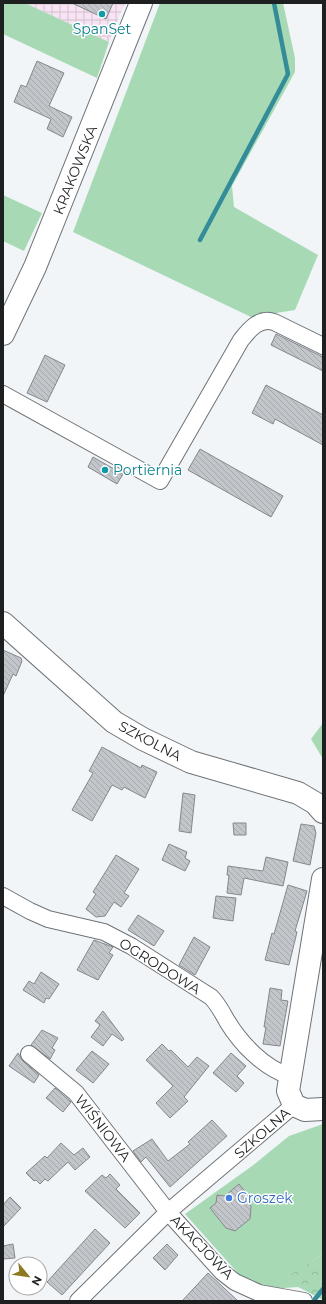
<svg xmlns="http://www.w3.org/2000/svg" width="326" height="1304" viewBox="0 0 326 1304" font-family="Montserrat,sans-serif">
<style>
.industrial{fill:url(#industrial-grid)}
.green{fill:#a7dab4}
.forest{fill:url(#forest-crowns)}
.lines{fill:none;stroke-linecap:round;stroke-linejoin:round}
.stream{stroke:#358c99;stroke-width:4.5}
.building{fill:url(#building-back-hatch);stroke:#85888b}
.street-casing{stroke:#6f7376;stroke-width:18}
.secondary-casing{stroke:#6f7376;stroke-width:24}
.street{stroke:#fff;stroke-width:16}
.secondary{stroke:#fff;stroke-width:22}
.culture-dot{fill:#0f9aa8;stroke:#fff;stroke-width:1.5}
.shop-dot{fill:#3f7fe0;stroke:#fff;stroke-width:1.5}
.labels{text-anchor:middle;stroke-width:3;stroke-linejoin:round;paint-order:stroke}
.culture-label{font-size:14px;fill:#0d838f;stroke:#fff}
.street-label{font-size:14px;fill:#1e1f21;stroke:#fff}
.shop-label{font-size:14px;fill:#366cbe;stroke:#fff;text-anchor:start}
</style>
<defs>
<pattern id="industrial-grid" width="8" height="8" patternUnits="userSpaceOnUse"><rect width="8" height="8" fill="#f7e3f3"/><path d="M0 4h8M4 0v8" fill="none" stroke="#d3c2d0"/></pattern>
<pattern id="forest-crowns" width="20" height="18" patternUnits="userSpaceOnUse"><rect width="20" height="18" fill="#a7dab4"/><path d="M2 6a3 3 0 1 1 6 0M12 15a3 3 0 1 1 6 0" fill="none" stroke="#8fbb9a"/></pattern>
<pattern id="building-back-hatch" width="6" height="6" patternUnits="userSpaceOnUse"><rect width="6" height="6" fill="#c2c5c9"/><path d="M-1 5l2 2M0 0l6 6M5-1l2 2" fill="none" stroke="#a6a9ac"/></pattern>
</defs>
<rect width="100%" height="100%" fill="#f1f5f8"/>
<path class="industrial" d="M25 3H125L109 42Z"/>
<path class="green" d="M3 3H25L109 42 97 78 3 34Z
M160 3H283L295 58V72L232 186 234 207 318 255 295 310 251 317 73 232Z
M3 195 42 213 24 251 3 241Z
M323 723V759L311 739Z
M323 1124V1254L284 1279 299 1287 267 1289 244 1280 185 1214 252 1166 289 1136Z"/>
<path class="forest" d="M323 1254V1300L283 1279Z"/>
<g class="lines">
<path class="stream" d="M200 240 288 74 274 3
M315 1299 323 1289"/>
</g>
<path class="building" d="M72 3H113L106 19Z
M37 61 64 73 49 106 72 117 63 137 47 129 51 119 14 102 21 85 26 87Z
M276 334 323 357V371L271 345Z
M45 355 65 365 47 402 27 393Z
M266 385 323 415V445L275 419 273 424 252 413Z
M200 449 283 496 271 517 188 470Z
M93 457 123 474 117 484 88 467Z
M3 650 21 658 22 661 16 676 13 674 3 696Z
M102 747 141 768 142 765 157 772 145 798 124 787 122 790 112 785 92 821 72 810 93 773 89 771Z
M183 793 195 795 191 833 179 831Z
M233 823H246V835H234Z
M301 824 314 826 316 833 310 865 293 861Z
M169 844 187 852 185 858 190 861 185 871 162 860Z
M116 855 139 869 124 893 129 896 121 907 114 902 105 916 96 917 86 909 96 894 93 892Z
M266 857 288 862 283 886 244 878 241 895 227 893 229 875H227L228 866 263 871Z
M288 885 307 891 295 931 297 932 289 965 265 960 272 933 274 934Z
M216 896 236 898 233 921 213 918Z
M138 915 164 931 154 946 128 930Z
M194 937 210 947 195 975 179 965Z
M94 940 113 947 109 953 113 955 98 980 77 970Z
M41 972 59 984 49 999 46 998 44 1003 23 990 29 981 34 984Z
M270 988 282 990 281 1000 288 1001 280 1046 263 1044 266 1027H264Z
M103 1011 124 1039 122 1041 112 1034 103 1046 91 1037 100 1025 95 1021Z
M42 1030 58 1038 52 1048 55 1050 50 1059 31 1045Z
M162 1044 169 1051 171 1050 188 1067 197 1057 209 1066 184 1097 188 1101 170 1118 156 1103 173 1086 146 1060Z
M92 1051 109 1064 93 1083 76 1070Z
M18 1053 23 1061 39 1075 34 1083 9 1066Z
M231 1053 246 1066 237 1076 244 1083 236 1092 213 1073Z
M55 1088 71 1102 63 1112 46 1098Z
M212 1120 227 1136 170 1187 146 1157 141 1162 133 1151 152 1139 168 1161 190 1144 188 1142Z
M61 1143 74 1155 83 1148 90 1157 75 1170 68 1162 48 1181 45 1179 40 1184 36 1180 34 1181 26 1173 45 1156 47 1158Z
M110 1174 120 1185 116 1189 140 1213 125 1228 85 1191 102 1175 106 1178Z
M239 1184 250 1198 251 1207 250 1219 235 1231 226 1228 210 1208 216 1203 217 1195 225 1196Z
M10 1197 21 1208 3 1227V1205Z
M95 1229 110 1243 62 1295 47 1282Z
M13 1244 15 1258 3 1259V1246Z
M167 1244 178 1255 165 1270 153 1258Z
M208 1273 238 1301H182Z"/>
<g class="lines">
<g class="street-casing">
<path id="street" d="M3 394 160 481 241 340C249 330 259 317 274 322L323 346
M3 896 30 911 48 919 104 932 131 946 211 997C218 1004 222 1012 227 1021 241 1044 263 1067 289 1076
M29 1054 76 1093 168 1212 222 1272 235 1282 259 1293 304 1301
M78 1301 168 1212 294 1105"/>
</g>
<g class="secondary-casing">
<path id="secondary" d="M3 334 35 267 141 3
M3 623 114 722 143 739 191 762 298 793 315 803 323 812
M323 879 288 1091 294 1105 305 1110 323 1109"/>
</g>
<use href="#street" class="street"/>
<use href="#secondary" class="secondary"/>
</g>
<g class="culture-dot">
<circle cx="102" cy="14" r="4"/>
<circle cx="105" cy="470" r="4"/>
</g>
<circle class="shop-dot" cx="229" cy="1198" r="4"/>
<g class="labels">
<g class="culture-label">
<text x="102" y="34">SpanSet</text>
<text x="113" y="475" text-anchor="start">Portiernia</text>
</g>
<g class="street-label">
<text transform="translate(75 170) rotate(-68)" y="5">KRAKOWSKA</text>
<text transform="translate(150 741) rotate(28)" y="5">SZKOLNA</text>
<text transform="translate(160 966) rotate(32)" y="5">OGRODOWA</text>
<text transform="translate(103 1128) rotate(52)" y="5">WIŚNIOWA</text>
<text transform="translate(262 1133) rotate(-41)" y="5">SZKOLNA</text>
<text transform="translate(202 1247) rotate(46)" y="5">AKACJOWA</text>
</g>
<g class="shop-label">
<text x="237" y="1203">Groszek</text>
</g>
</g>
<rect width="326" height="1304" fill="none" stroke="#1e1f21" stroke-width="8"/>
<g transform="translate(28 1276) rotate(119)"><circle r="19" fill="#ffffff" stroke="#a5a5a6"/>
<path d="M0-3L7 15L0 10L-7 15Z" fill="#8d7a20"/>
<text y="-6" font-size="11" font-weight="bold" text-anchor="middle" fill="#1e1f21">N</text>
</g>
</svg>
